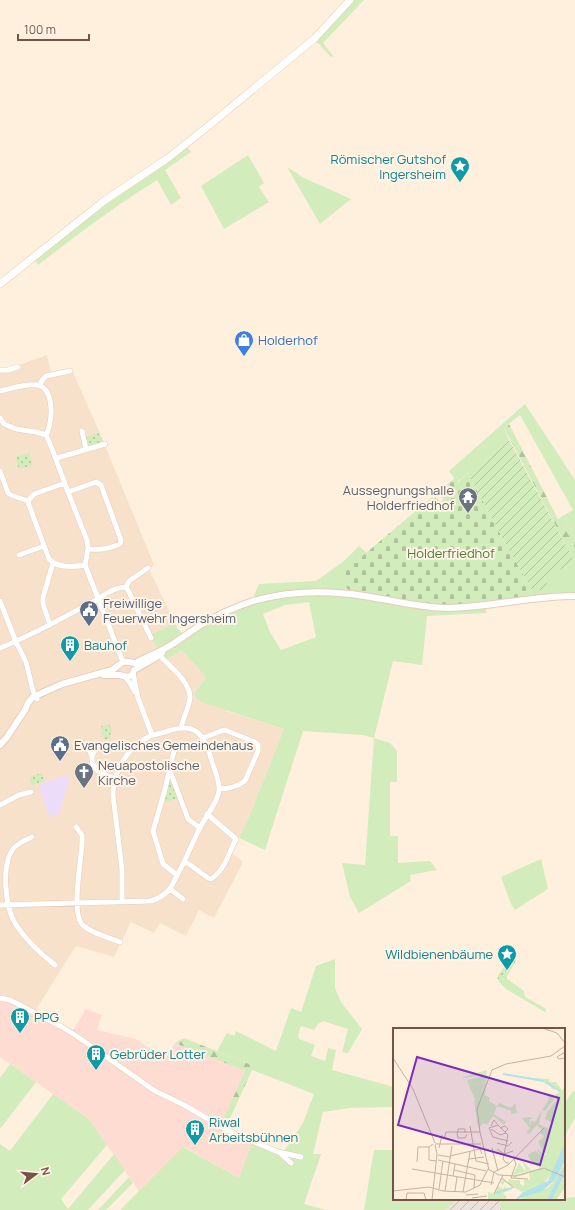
<svg xmlns="http://www.w3.org/2000/svg" width="575" height="1210" viewBox="0 0 575 1210" font-family="Manrope,sans-serif">
<style>
.residential{fill:#f7e1cb}
.commercial{fill:#ffdcd1}
.industrial{fill:url(#industrial-furrows)}
.education{fill:#eddbfa}
.grass{fill:#d2ecbb;fill-rule:evenodd}
.forest{fill:url(#forest-firs)}
.cemetery{fill:url(#cemetery-stones)}
.park{fill:url(#park-dots)}
.garden{fill:url(#garden-furrows)}
.lines{fill:none;stroke-linecap:round;stroke-linejoin:round}
.minor-casing{stroke:#e5cdbc;stroke-width:6}
.tertiary-casing{stroke:#e5cdbc;stroke-width:8}
.secondary-casing{stroke:#eacdb8;stroke-width:8}
.minor{stroke:#fff;stroke-width:5}
.tertiary{stroke:#fff;stroke-width:6}
.secondary{stroke:#fff;stroke-width:7}
.labels{text-anchor:middle;stroke-width:4;stroke-linejoin:round;paint-order:stroke}
.culture-label{font-size:13px;fill:#0d838f;stroke:#fff4e6;text-anchor:start}
.shop-label{font-size:13px;fill:#366cbe;stroke:#fff4e6;text-anchor:start}
.worship-label{font-size:13px;fill:#5b616d;stroke:#fff4e6;text-anchor:end}
.park-label{font-size:13px;fill:#4e7739;stroke:#fff4e6}
.service-label{font-size:13px;fill:#4e5e75;stroke:#fff4e6;text-anchor:start}
.inset-river{fill:none;stroke:#b1e3e9;stroke-width:2}
.inset-road{fill:none;stroke:#c8b1a0;stroke-width:1}
.view{fill:#7b2cbf;fill-opacity:0.15;stroke:#7b2cbf;stroke-width:2}
.inset-edge{fill:none;stroke:#765344;stroke-width:2}
</style>
<defs>
<pattern id="industrial-furrows" width="10" height="10" patternUnits="userSpaceOnUse"><rect width="10" height="10" fill="#ebe2da"/><path d="M-1 1l2-2M0 10L10 0M9 11l2-2" fill="none" stroke="#c3bab2"/></pattern>
<pattern id="forest-firs" width="22" height="20" patternUnits="userSpaceOnUse"><rect width="22" height="20" fill="#d2ecbb"/><path d="M5 1l3.5 6h-7zM16 11l3.5 6h-7z" fill="#afc29a"/></pattern>
<pattern id="cemetery-stones" width="16" height="16" patternUnits="userSpaceOnUse"><rect width="16" height="16" fill="#d2ecbb"/><path d="M2 7V4a2 2 0 0 1 4 0v3zM10 15v-3a2 2 0 0 1 4 0v3z" fill="#afc29a"/></pattern>
<pattern id="park-dots" width="8" height="8" patternUnits="userSpaceOnUse"><rect width="8" height="8" fill="#d2ecbb"/><path d="M2 2h.1M6 6h.1" fill="none" stroke="#afc29a" stroke-width="1.8" stroke-linecap="round"/></pattern>
<pattern id="garden-furrows" width="10" height="10" patternUnits="userSpaceOnUse"><rect width="10" height="10" fill="#d2ecbb"/><path d="M-1 1l2-2M0 10L10 0M9 11l2-2" fill="none" stroke="#afc29a"/></pattern>
</defs>
<rect width="100%" height="100%" fill="#fef0dd"/>
<path class="residential" d="M47 355 51 373 71 368 99 431 154 565 149 569 175 623 152 635 166 660 182 650 204 675 205 679 194 693 229 712 284 729 247 822 232 853 243 862 214 918 199 910 186 936 160 923 154 933 131 922 114 957 76 946 35 1011 0 992V369L10 368Z"/>
<path class="commercial" d="M0 992 73 1030 86 1009 102 1015 97 1030 136 1039 165 1059 175 1043 245 1071 221 1124 253 1140 239 1178 184 1147 139 1191 89 1119 0 1057Z"/>
<path class="industrial" d="M459 1199H495L500 1202 501 1210H445Z"/>
<path class="education" d="M67 775 69 781 59 814 50 817 39 788 41 784Z"/>
<path class="grass" d="M347 0H364L323 43 333 56 331 57 318 43 314 42Z
M187 146 191 152 165 170 181 198 171 205 157 180C115 206 77 235 38 265L33 255Z
M248 155 264 183 259 187 269 202 224 229 201 186Z
M287 167 304 178 351 199 320 224Z
M525 404 575 480V539L563 516 573 510 520 415 504 428 509 440 478 467 468 473 457 482 449 471Z
M359 546 367 553 359 559 360 562 343 582 347 589 386 597 486 602V613L427 616 422 665 393 661 374 738 390 743 397 751V782H390V836H398V863L430 861 437 870 410 875 411 881 359 913 350 897 342 863 365 865 374 738 362 735 303 731 265 850 239 838 247 822 284 729 213 706 198 700 194 693 205 679 204 675 182 650 166 660 162 657 151 635 175 623 177 628 183 634 252 600 259 584 316 581 344 561ZM309 602 316 637 281 650 270 632 263 614 285 605Z
M575 562V592L522 598V592L532 590H545L544 578Z
M541 859 548 889 515 910 511 904 501 877Z
M335 959V988L341 1002 362 1029 348 1053 342 1052 348 1029 323 1021 318 1024 314 1030 301 1026 298 1035 299 1039 315 1045 311 1056 325 1061 328 1048 336 1050 332 1070 394 1087V1107L350 1108 323 1112 313 1154H321L304 1204 326 1210H120L183 1147 239 1178 253 1140 284 1151 303 1123 314 1094 252 1070 254 1066 217 1051 227 1033 234 1036 236 1031 276 1051 291 1008 301 1012 316 966Z
M506 978 524 991 525 997 545 1008 546 1010 545 1012 506 989 501 984 502 980Z
M10 1064 36 1082 0 1129V1078Z
M573 1091 575 1092V1118L564 1137V1104Z
M53 1094 89 1119 107 1145 61 1199 68 1209 114 1154 125 1170 88 1210H0V1144L10 1151Z
M374 1150H394V1199H459L445 1210H364Z
M129 1177 133 1183 106 1210H98Z
M575 1197V1210H501L500 1202 495 1199H564V1198Z"/>
<path class="forest" d="M509 424 558 519 563 516 575 539V562L504 428Z
M184 1038 254 1066 226 1127 221 1124 245 1071 175 1043Z"/>
<path class="cemetery" d="M468 473 505 543 532 590 522 592V598L449 605 423 603 349 590C343 586 342 581 343 574L355 563H358L360 562 359 559 431 498H435L442 502 443 499 440 494 442 489 455 478 458 482Z"/>
<path class="park" d="M99 433 103 442 90 447 88 446 86 437Z
M29 453 33 465 19 469 15 457Z
M109 724 112 731 110 735 111 738 105 740 100 727Z
M42 773 45 781 32 785 29 777Z
M170 780 173 781 179 798 167 802 163 801 168 781Z
M513 956 515 957 516 961 506 978 502 980 501 984C498 981 497 979 498 975Z"/>
<path class="garden" d="M509 440 575 562 544 578 548 586 545 590H532L505 543 468 473 478 467Z"/>
<g class="lines">
<g class="minor-casing">
<path id="minor" d="M0 370H8L18 367
M40 385 42 380 46 376 70 371
M0 391C10 389 27 383 37 385 55 388 53 423 46 435
M0 418 4 424 16 429 36 432 46 435C52 447 56 460 61 473 69 495 78 518 87 540L88 549 85 565 123 662
M82 431 86 449
M57 458 105 444
M0 471 8 493 11 495 28 501
M65 483 34 494 28 501 29 505 49 559C57 568 74 567 85 565
M68 492 96 482 101 485 121 540 120 544C107 549 102 550 88 549
M19 555 44 546
M126 587 128 590 151 638
M126 587 129 581 148 568
M0 601 16 642 26 662 33 691 37 699
M50 625 43 604V597L53 563
M0 648C31 636 60 619 89 604 101 598 113 587 126 587
M159 655C169 665 191 683 190 698 189 707 183 718 181 728
M133 673 138 698 152 735
M125 677 130 683 135 692
M203 738 221 731 225 730 255 742 258 745V751L245 781C238 786 228 789 219 789
M175 747 164 793 153 831 163 864 177 875
M92 757 88 746 94 745 96 747V749C92 755 91 757 93 764 97 774 106 775 115 778
M169 768 188 819 200 828
M0 805 19 795 31 792
M76 827 82 835V844C81 860 72 910 81 923 87 932 110 938 120 942
M32 837C25 840 18 843 13 849 1 865 5 906 15 923 25 940 40 953 55 965
M184 862 189 864 208 878 211 879C225 870 229 852 236 839L207 814
M170 889 183 899
M0 905 150 901C158 899 164 896 170 889 175 879 180 870 185 860 190 849 195 837 201 826 206 815 217 804 219 791 220 782 215 771 212 762 209 752 206 739 197 732 188 726 178 728 168 731 162 733 156 734 150 736 128 747 113 770 113 795L122 870V901
M0 998 10 1000 62 1027 78 1037 155 1091 184 1105 229 1131 278 1152 301 1157
M281 1154 291 1163"/>
</g>
<g class="tertiary-casing">
<path id="tertiary" d="M104 675H120L127 677 132 675 134 670 155 658 162 653
M0 745 7 737 25 710 28 703 33 697 62 684 112 670C115 668 122 662 124 662 129 661 131 663 135 663 147 657 160 652 171 645 181 639 191 631 201 625 217 615 235 607 253 601 290 591 326 590 364 596 392 600 420 608 448 608 491 607 532 596 575 596"/>
</g>
<g class="secondary-casing">
<path id="secondary" d="M0 284 104 201 168 158 212 123 315 38 350 0"/>
</g>
<use href="#minor" class="minor"/>
<use href="#tertiary" class="tertiary"/>
<use href="#secondary" class="secondary"/>
</g>
<defs>
<g id="sight-pin" transform="scale(1)"><path d="M0 17L-7.5 6A9.5 9.5 0 1 1 7.5 6Z" fill="#0f9aa8" stroke="#fff4e6"/><path d="M0-6L1.8-2.2L6-1.7L2.9 1.2L3.7 5.4L0 3.3L-3.7 5.4L-2.9 1.2L-6-1.7L-1.8-2.2Z" fill="#fff"/></g>
<g id="shop-pin" transform="scale(1)"><path d="M0 17L-7.5 6A9.5 9.5 0 1 1 7.5 6Z" fill="#3f7fe0" stroke="#fff4e6"/><path d="M-5-2.5h2.3a2.7 3.5 0 0 1 5.4 0H5L5.5 6h-11ZM-1.5-2.5h3a1.5 2.3 0 0 0-3 0Z" fill="#fff"/></g>
<g id="temple-pin" transform="scale(1)"><path d="M0 17L-7.5 6A9.5 9.5 0 1 1 7.5 6Z" fill="#6b7280" stroke="#fff4e6"/><path d="M0-6L5-2H3V0L6.5 2.5H4V6H1.5V3h-3V6H-4V2.5H-6.5L-3 0V-2H-5Z" fill="#fff"/></g>
<g id="civic-pin" transform="scale(1)"><path d="M0 17L-7.5 6A9.5 9.5 0 1 1 7.5 6Z" fill="#5c6f8a" stroke="#fff4e6"/><path d="M-.6-6.5H3V-4.5H.6V-3L4-1V1h2V6H-6V1h2V-1L-.6-3ZM-1.2 2.5V6h2.4V2.5Z" fill="#fff"/></g>
<g id="building-pin" transform="scale(1)"><path d="M0 17L-7.5 6A9.5 9.5 0 1 1 7.5 6Z" fill="#0f9aa8" stroke="#fff4e6"/><path d="M-4-6H4V6H1V3H-1V6H-4ZM-2.5-4.3h1.7v1.8h-1.7ZM.8-4.3h1.7v1.8H.8ZM-2.5-1h1.7V.8h-1.7ZM.8-1h1.7V.8H.8Z" fill="#fff"/></g>
<g id="church-pin" transform="scale(1)"><path d="M0 17L-7.5 6A9.5 9.5 0 1 1 7.5 6Z" fill="#6b7280" stroke="#fff4e6"/><path d="M-1.2-6h2.4v3.5h3.3v2.4h-3.3V6h-2.4V-.1h-3.3v-2.4h3.3Z" fill="#fff"/></g>
</defs>
<g fill-rule="evenodd">
<use href="#sight-pin" x="460" y="166"/>
<use href="#shop-pin" x="244" y="340"/>
<use href="#temple-pin" x="468" y="497"/>
<use href="#civic-pin" x="89" y="610"/>
<use href="#building-pin" x="70" y="645"/>
<use href="#civic-pin" x="60" y="745"/>
<use href="#church-pin" x="84" y="772"/>
<use href="#sight-pin" x="507" y="954"/>
<use href="#building-pin" x="20" y="1017"/>
<use href="#building-pin" x="96" y="1054"/>
<use href="#building-pin" x="195" y="1129"/>
</g>
<g class="labels">
<g class="culture-label">
<text x="446" y="164" text-anchor="end">Römischer Gutshof<tspan x="446" dy="15">Ingersheim</tspan></text>
<text x="84" y="650">Bauhof</text>
<text x="493" y="959" text-anchor="end">Wildbienenbäume</text>
<text x="34" y="1022">PPG</text>
<text x="110" y="1059">Gebrüder Lotter</text>
<text x="209" y="1127">Riwal<tspan x="209" dy="15">Arbeitsbühnen</tspan></text>
</g>
<g class="shop-label">
<text x="258" y="345">Holderhof</text>
</g>
<g class="worship-label">
<text x="454" y="495">Aussegnungshalle<tspan x="454" dy="15">Holderfriedhof</tspan></text>
<text x="98" y="770" text-anchor="start">Neuapostolische<tspan x="98" dy="15">Kirche</tspan></text>
</g>
<g class="park-label">
<text x="451" y="558">Holderfriedhof</text>
</g>
<g class="service-label">
<text x="103" y="608">Freiwillige<tspan x="103" dy="15">Feuerwehr Ingersheim</tspan></text>
<text x="74" y="750">Evangelisches Gemeindehaus</text>
</g>
</g>
<g transform="translate(393 1028)">
<rect width="172" height="172" fill="#fef0dd"/>
<path d="M94 42 93 56 90 47 71 50 75 60 70 49ZM125 49 156 51V54H163L169 62 172 58V115L167 129 160 143 156 141 160 144 151 155 129 164 112 154 110 157 107 155 109 151 115 155 116 151 120 152H130H127V156L131 158V152H137L136 145 131 147 123 149 124 151 119 149 147 140 139 135 135 127 139 124 143 123 149 129 144 122 146 121 151 129 148 121 153 128 145 114 151 108 147 105 149 102 144 97 135 107 134 104 137 100 129 90 138 89 140 91H137L136 97 139 93 142 94 156 71 153 65 161 71 152 83 149 82 146 96 156 101 160 95 152 91 154 84 164 72 162 67 167 63 163 59 161 62 154 55ZM93 60 92 67 97 70 96 73 104 78 106 75 116 79H119L122 75 124 85 118 86V83L104 78 101 86 113 94 111 97 100 88 94 97 91 95 85 100 81 73ZM129 132 138 142 120 147 126 135 132 143 133 142ZM172 132 167 149 154 172H127L133 167 155 160 162 152ZM172 145V160L163 172H159ZM105 158 110 161 111 158 116 162 110 165 114 169 112 172H95V164L101 166Z" fill="#d2ecbb"/>
<path d="M92 54 93 56 84 76 76 58Z" fill="#d2ecbb"/>
<path d="M90 48 92 54 76 58 74 52Z" fill="#d2ecbb"/>
<path d="M172 115V132L162 152 149 163 122 172 130 164 155 153ZM172 136V145L163 164 159 172H154Z" fill="#b1e3e9"/>
<path class="inset-river" d="M110 46 151 53M152 54 167 63M103 165 119 160"/>
<path class="inset-road" d="M149 0 164 5M164 5 172 15M172 24 164 29 166 31 172 30M0 30 20 61 42 115M77 98 83 133 96 136M98 98 101 92 105 97M96 100 105 97 115 107 110 131 113 135H116M96 100 100 109 115 113M107 100 112 98 115 101 112 104M98 101 107 107 113 105M87 104 84 81 99 42 113 36 158 28 172 18M87 104 96 142M64 105 65 110H72L74 106M65 105V101H72V105M51 111 53 104H87M104 115 115 118 119 114M40 116 36 119V132L43 133M42 116H88M46 120 49 107M99 120 105 143M104 121 111 126 120 123M45 127 57 129M57 128 87 121 89 126M76 131 91 129M121 131 123 136 118 150 135 151M45 132 93 143M24 134 25 119H36M19 141 101 155M61 142 82 147 81 160M101 144 115 137 151 100M60 148 62 136M109 150 121 160M98 157 101 144M46 161 50 133M0 163 36 159 50 163 73 164 87 157 95 141 106 147 122 148 151 140 172 149M52 163 59 118M62 163 64 149M70 164 77 124M101 166 110 147M73 167 85 166M79 170 94 168M13 172 14 165H31L33 172M39 172 44 126 42 117"/>
<path class="view" d="M24 29 166 70 147 137 5 97Z"/>
<rect width="172" height="172" class="inset-edge"/>
</g>
<g transform="translate(36 1174) rotate(74)" stroke="#fff4e6" stroke-width="3" paint-order="stroke">
<path d="M0-3L7 15L0 10L-7 15Z" fill="#765344"/>
<text y="-6" font-size="11" font-weight="bold" text-anchor="middle" fill="#765344">N</text>
</g>
<path d="M18 34v6h71v-6" fill="none" stroke="#765344" stroke-width="2"/>
<text x="24" y="34" font-size="12" fill="#765344" stroke="#fff4e6" stroke-width="3" paint-order="stroke">100 m</text>
</svg>
